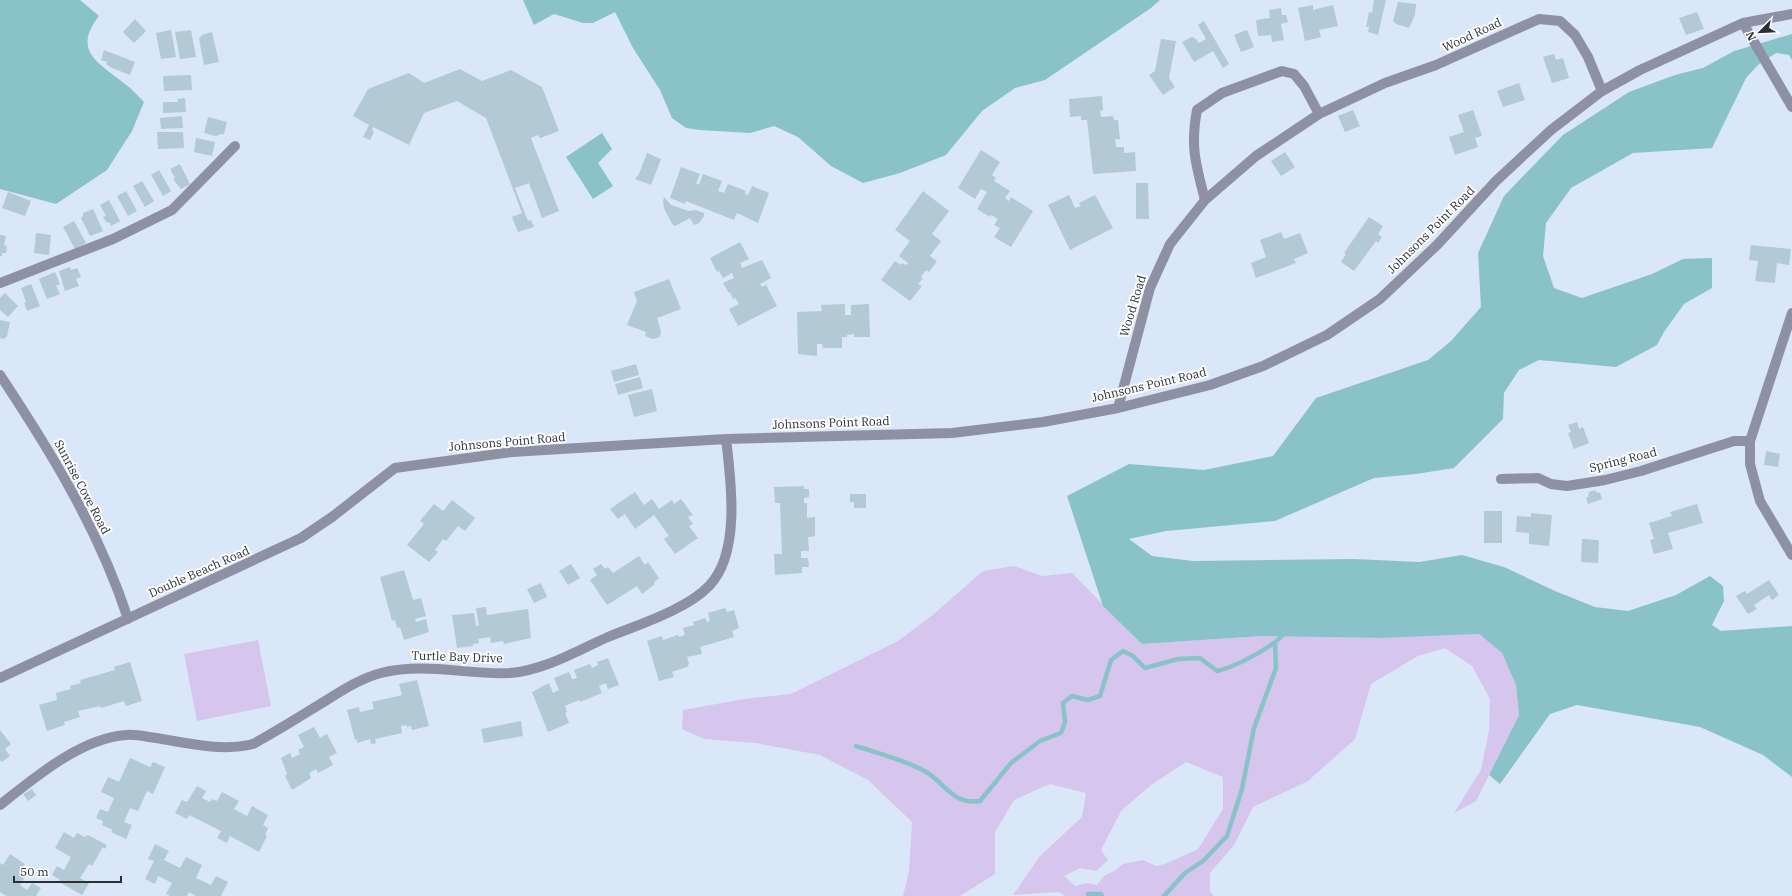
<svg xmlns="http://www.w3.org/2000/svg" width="1792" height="896" viewBox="0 0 1792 896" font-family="'IBM Plex Serif',serif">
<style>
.green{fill:#d6c5ed;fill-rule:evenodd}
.water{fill:#89c3c9}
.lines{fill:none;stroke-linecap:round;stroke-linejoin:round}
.stream{stroke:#89c3c9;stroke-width:4.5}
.building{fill:#b3c9d4}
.minor{stroke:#8e91a4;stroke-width:10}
.labels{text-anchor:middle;stroke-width:4;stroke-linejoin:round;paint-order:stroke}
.street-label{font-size:12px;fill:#292f35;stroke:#fff}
</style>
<rect width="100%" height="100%" fill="#d9e7f8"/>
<path class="green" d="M1014 566 1042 576 1072 573 1142 644 1262 636 1382 638 1479 634 1502 653 1516 685 1519 715 1476 801 1454 813 1481 770 1489 731 1490 699 1472 666 1445 648 1418 656 1371 684 1355 739 1308 781 1253 807 1234 845 1210 873V891L1214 896H1065L1059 892 1013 895 1040 856 1082 817 1086 793 1050 784 1014 800 995 832V874L960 896H903L909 871 912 822 868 780 820 755 756 743 704 739 682 729 683 710 744 699 791 694 898 641 934 614 983 571ZM1186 762 1223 777V809L1198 849 1165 864 1156 866 1143 860 1123 864 1116 870 1104 876 1097 885 1087 883 1075 886 1064 876 1080 868 1096 871 1108 860 1101 850 1121 811 1151 785Z
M258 640 271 706 197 721 184 654Z"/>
<path class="water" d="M0 0H80L99 16C71 52 100 63 125 84 132 89 138 96 144 102L132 131 107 170 56 204 0 189Z
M523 0H1160L1151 8 1045 80 1015 88 982 111 946 155 900 173 863 183 831 166 798 137 774 126 750 133 700 130 686 128 672 118 660 90 633 48 615 12 593 23H583L554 14 534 25Z
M1792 34V60L1789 55 1776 53 1758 65 1746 78 1712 148 1633 153 1571 188 1546 223 1543 256 1554 288 1582 298 1652 274 1683 259 1712 258V288L1684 304 1664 332 1657 345 1616 367 1539 360 1519 370 1504 393 1503 419 1454 468 1416 474 1374 478 1275 521 1166 531 1129 539 1152 556 1193 561 1354 559 1419 562 1462 555 1504 567 1555 591 1595 607 1628 611 1676 595 1710 576 1723 586 1724 601 1712 625 1721 631 1792 626V777L1763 755 1700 727 1577 705 1550 714 1500 784 1489 775 1519 715 1516 685 1502 653 1479 634 1382 638 1262 636 1142 644 1103 606 1067 496 1129 464 1204 470 1273 456 1316 398 1428 360 1451 341 1481 307 1478 253 1504 196 1563 135 1629 92 1675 75 1703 68 1734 51Z
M602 133 612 149 598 163 613 186 593 199 566 157Z"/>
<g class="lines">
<path class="stream" d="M856 746C877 753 911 762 928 773 946 785 954 805 980 801L1011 763 1040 741 1061 733 1065 722 1063 703 1072 696 1088 700 1100 696 1111 660 1123 651 1133 656 1145 668 1178 659 1200 658 1217 671C1235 667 1269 649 1282 636
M1088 894H1101L1102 896
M1164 896 1185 873 1203 861 1227 836 1242 789 1254 728 1276 668 1275 643"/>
</g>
<path class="building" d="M1374 0H1386L1378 35 1368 32 1369 27H1366L1369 12 1372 13Z
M1398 2 1416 4 1415 15 1409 28 1396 24 1393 21Z
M1313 5V10L1333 5 1338 26 1319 30 1321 37 1305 41 1298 8Z
M1281 8 1282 15H1286L1288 22 1281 24 1284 40 1272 42 1271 35 1258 36 1256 20 1270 18 1269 10Z
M1697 12 1704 29 1686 35 1679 18Z
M135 19 146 31 134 43 123 32Z
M1204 21 1229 64 1223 68 1213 51 1194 62 1182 42 1192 37 1196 39 1199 43 1206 39 1198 25Z
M171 30 176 57 161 59 156 33Z
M191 30 196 57 180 59 175 32Z
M1247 30 1254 47 1241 52 1234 35Z
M212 32 219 62 204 65 199 39 202 35Z
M1161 39 1176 41 1169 78 1175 87 1163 95 1149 75 1155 71Z
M104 50 135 62 130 75 112 68 106 64 107 62 101 60Z
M1554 54 1556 60 1563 58 1569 78 1552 83 1543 57Z
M460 69 482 81 511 70 542 87 559 131 540 138 538 135 531 138 559 211 542 218 529 183 515 188 528 221 531 220 534 227 518 232 512 217 522 213 486 118 457 101 424 113 409 145 373 127 372 130 374 132 370 140 363 137 369 125 353 116 368 89 409 73 424 83Z
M191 75 192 90 164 91 163 76Z
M1519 83 1525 100 1503 107 1497 91Z
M1102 96 1103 110 1100 111 1101 117 1113 116 1114 120H1118L1120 139H1115L1116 147H1124V153L1135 152 1136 171 1093 174 1087 120H1081V116L1070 117 1069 99Z
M185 98 186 112 163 113V102H178L177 99Z
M1353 110 1360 126 1345 132 1338 116Z
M1473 110 1482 136 1475 138 1478 147 1455 155 1449 137 1464 132 1458 115Z
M182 116 183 128 161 129 160 118Z
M208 117 227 122 224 134H221L216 136 204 133Z
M157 132H183L184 148 158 149Z
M196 138 215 142 212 156 194 152Z
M981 150 1000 162 992 175 996 178 994 181 1010 191 1005 198 1009 201 1011 197 1033 211 1011 247 994 237 1000 228 994 225 998 219 991 215 990 217 977 209 987 192 981 189 975 199 958 188Z
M1285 152 1295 167 1281 176 1271 161Z
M647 153 661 159 651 185 635 179 639 174Z
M180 164 190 184 181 189 173 179 175 178 170 169Z
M681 167 700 174 696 183 699 185 703 174 722 181 718 191 724 193 728 184 746 191 745 194 748 195 752 186 769 193 758 223 737 213 734 220 686 201 685 204 670 198Z
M159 170 171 191 163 196 151 175Z
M142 181 154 201 145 207 133 186Z
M1136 183H1148L1149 219H1136Z
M126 191 137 211 128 216 117 196Z
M923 191 949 211 932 234 941 241 930 256 937 261 929 272 926 270 921 277 923 278 918 284 922 286 910 301 881 280 895 261 901 265 902 263 906 265 908 263 899 256 910 241 895 230Z
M8 192 31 201 25 216 2 208Z
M1069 195 1075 208 1081 206 1079 203 1095 195 1113 228 1070 250 1048 205Z
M664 197 671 205 689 211 696 210 704 213V216L699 223 694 225 690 218 675 226 672 224 664 208 663 202Z
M109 200 120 221 111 226 109 222 107 223 103 217 106 216 100 205Z
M93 209 103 231 90 236 81 218 83 216V213Z
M1369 217 1383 226 1378 234 1382 237 1378 243 1376 241 1354 271 1341 262 1346 254 1344 253Z
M74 221 86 243 75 249 63 227Z
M1281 232 1284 239 1300 233 1308 253 1294 259 1296 263 1256 278 1251 263 1266 257 1260 240Z
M36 233 51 235 49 255 34 253Z
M0 235 6 236 4 245 7 246 6 253H2V256H0Z
M740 242 749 259 740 263 742 268 762 260 771 278 760 284 762 287 766 285 777 306 738 326 729 309 739 304 735 298 733 299 730 292 729 293 723 283 734 278 732 273 723 278 719 271 717 272 710 258Z
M1751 245 1791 249 1789 265 1777 263 1775 283 1755 281 1758 261 1749 260Z
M70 267 71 270 77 268 81 277 76 279 79 286 65 291 59 271Z
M55 272 60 284 56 286 60 294 47 299 39 279Z
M669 279 681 309 657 318 661 331 660 337 653 339 645 336 646 332 627 325 637 301 634 292Z
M31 284 40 306 27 311 24 303 26 302 21 288Z
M5 293 18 306 8 317 0 310V298Z
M845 304V315H851V305L869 304 870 337H854V334L847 335V337H842V348H823L822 344H817V356L798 354 797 312 822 311 821 305Z
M0 320 10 322 7 336 4 339 0 338Z
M636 364 639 375 614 382 611 371Z
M640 377 643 388 618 395 615 384Z
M652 389 657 411 634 417 628 395Z
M1577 422 1579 429 1583 427 1589 443 1574 449 1568 433 1571 432 1568 425Z
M1766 451 1780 454 1778 467 1764 465Z
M804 486V489H809V497L804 498V503H807V518L815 517V536L808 537 809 551H801V558H808L809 567H802V573L775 575 774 554H782L780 503H775L774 487Z
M1595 490 1596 492 1600 493 1602 499 1588 504 1586 498 1588 497 1589 492Z
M635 492 644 505 652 499 659 509 672 500 674 504 681 499 693 515 688 517 693 524 689 526 698 538 675 554 664 539 669 536 654 515 635 529 625 514 618 519 610 509Z
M850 494H866V508H854V502H850Z
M452 500 475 518 465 531 458 526 446 541 443 539 435 550 438 552 429 562 407 545 424 524 420 521 434 504 443 511Z
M1697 504 1703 523 1668 533 1673 549 1654 554 1650 540 1654 539 1649 523 1672 516 1670 512Z
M1484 511H1502V543H1484Z
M1531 513 1552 515 1549 546 1529 544V533L1516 532 1517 516 1531 517Z
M1582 539 1598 540 1599 542 1598 563 1581 562Z
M639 556 645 565 648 562 659 578 654 582 655 584 642 594 637 586 607 605 590 580 597 575 593 569 601 564 605 569 608 567 613 573Z
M571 564 580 578 568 585 559 571Z
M404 570 413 600 421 598 426 616 415 619 416 622 426 619 429 632 404 640 400 627 397 628 395 620 392 621 380 577Z
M1769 580 1779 595 1772 600 1769 595 1754 605 1757 609 1748 614 1736 596 1745 591 1747 594Z
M541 583 547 597 534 603 527 589Z
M486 607 487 615 528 609 531 638 504 644 503 641 491 643 490 637 478 639 479 643 473 644V646L457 648 452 615 474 613 476 626 479 625 476 608Z
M725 608 727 612 734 610 739 628 732 631 734 637 700 647 702 654 687 657 689 664 687 667 672 672 674 677 659 681 647 641 662 636 663 640 678 635 679 637 685 635 683 628 694 625 693 622 705 618 707 622 710 621 708 613Z
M608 658 619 685 608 689 606 683 599 686 602 693 580 702 579 700 565 706 567 712 565 713 569 723 548 732 532 692 549 683 553 693 559 690 554 678 569 672 572 679 577 678 574 670 590 664 592 668 598 665 597 662Z
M130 662 142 701 126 706 124 701 101 708 100 706 78 711 80 717 64 722 65 725 47 731 39 705 57 700 56 693 71 689 70 686 81 683 80 680 115 670 114 667Z
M417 680 429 726 412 730 411 726 407 727 406 725 401 726 402 733 375 739 376 743 371 744 370 739 357 743V739L355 740 347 710 359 707 360 712 374 709 372 702 402 695 399 684Z
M521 721 523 736 484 743 481 729Z
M314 727 320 738 327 734 337 753 329 757 333 765 318 773 316 769 309 773 311 778 292 790 285 776 287 774 281 758 290 753 292 758 300 754 298 750 304 747 298 735Z
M0 730 11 744 5 749 10 756 2 762 0 760Z
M130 758 150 767 153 762 165 767 153 794 147 791 138 811 130 808 124 822 132 825 126 839 111 832 113 830 102 825 103 821 96 818 100 809 108 812 114 798 101 792 108 777 119 782Z
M197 786 206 791 202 798 210 802 212 799 217 801 222 792 239 801 234 809 247 816 252 806 268 815 263 825 268 828 265 835 267 836 259 852 230 836 227 843 217 838 221 831 189 815 187 819 175 813 182 800 187 802Z
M32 789 36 795 28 801 23 794Z
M64 832 74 838 77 833 85 837 88 835 107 845 105 849 103 847 92 866 89 864 80 878 89 883 82 895 59 882 60 880 52 875 57 866 64 870 71 857 55 848Z
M155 844 169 851 164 860 180 868 186 857 202 865 196 878 211 885 216 876 228 882 221 896H196L189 892 187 896H170L166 894 172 883 158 876 155 884 145 879 154 861 148 859Z
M10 854 25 864 19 873 25 877 20 885 27 890 32 883 41 888 36 896H6L0 892V863L3 865Z"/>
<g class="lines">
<path class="minor" d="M1743 23 1792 107
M1205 200C1196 165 1190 147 1197 110L1222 93 1282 71 1294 74 1304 86 1319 114
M0 283 113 239 172 210 235 146
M1792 313 1750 441V464L1760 501 1792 555
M0 375C51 452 99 530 128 619
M1118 408 1150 288 1170 244 1205 200 1256 156 1319 114 1385 83 1436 65 1539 19 1560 21 1575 35 1588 57 1602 91
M1501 479 1538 478 1551 484 1567 486 1605 480 1641 471 1734 441H1750
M0 678 301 538 332 517 395 468 512 452 726 439 952 433 1043 422 1118 408 1210 385 1263 366 1327 335 1380 299 1437 245 1496 181 1551 130 1602 91 1640 70 1743 23 1792 14
M0 805C34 778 81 738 126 735 136 734 147 737 156 738 188 743 222 752 253 744 275 732 296 719 317 706 337 694 358 679 381 673 424 662 467 675 510 673 545 670 576 651 608 637 637 625 686 610 709 586 741 553 731 481 726 439"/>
</g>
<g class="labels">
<g class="street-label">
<text transform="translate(1472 35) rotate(-25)" y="4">Wood Road</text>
<text transform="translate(1431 230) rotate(-45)" y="4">Johnsons Point Road</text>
<text transform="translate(1133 306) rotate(-73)" y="4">Wood Road</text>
<text transform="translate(1149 385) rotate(-13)" y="4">Johnsons Point Road</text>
<text transform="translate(831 423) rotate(-2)" y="4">Johnsons Point Road</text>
<text transform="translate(507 442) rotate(-5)" y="4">Johnsons Point Road</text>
<text transform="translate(1623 460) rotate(-14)" y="4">Spring Road</text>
<text transform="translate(82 487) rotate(62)" y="4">Sunrise Cove Road</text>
<text transform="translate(199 572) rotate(-24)" y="4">Double Beach Road</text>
<text transform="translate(457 657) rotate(2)" y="4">Turtle Bay Drive</text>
</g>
</g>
<g transform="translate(1760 32) rotate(246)" stroke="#ffffff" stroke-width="3" paint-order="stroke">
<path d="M0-3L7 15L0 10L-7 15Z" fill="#292f35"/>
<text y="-6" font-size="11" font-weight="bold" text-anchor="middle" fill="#292f35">N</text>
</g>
<path d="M14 876v6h107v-6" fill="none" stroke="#292f35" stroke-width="2"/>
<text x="20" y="876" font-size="12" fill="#292f35" stroke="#ffffff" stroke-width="3" paint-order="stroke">50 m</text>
</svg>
